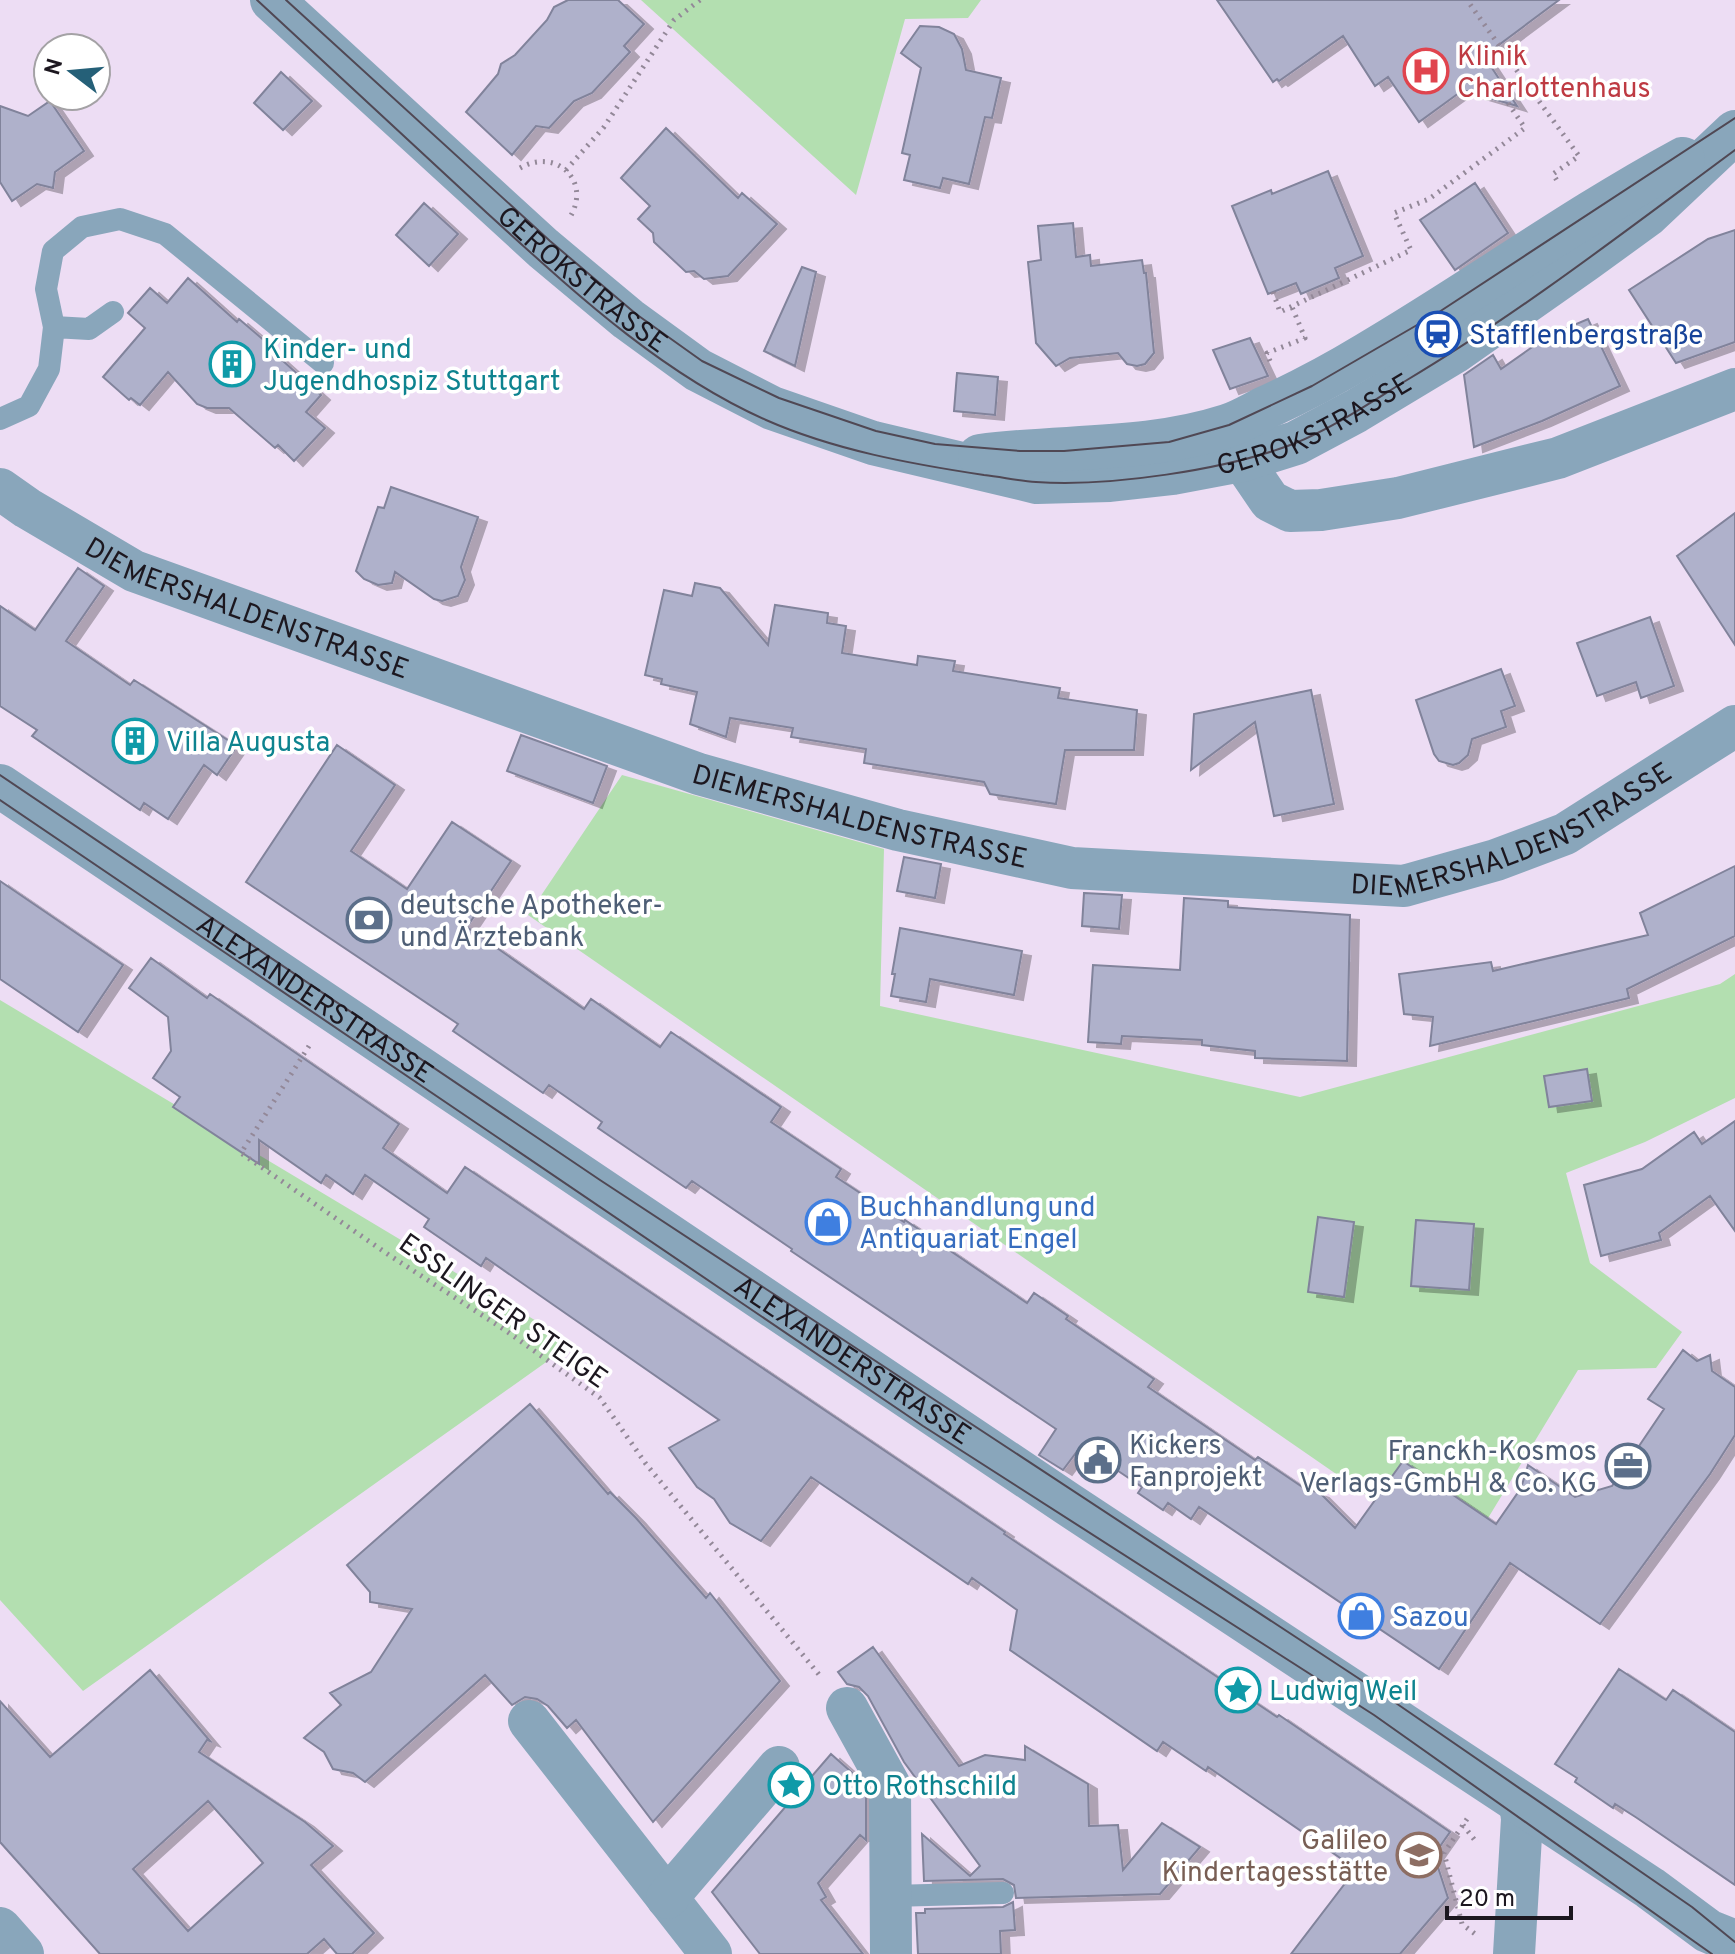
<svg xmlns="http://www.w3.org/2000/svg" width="1735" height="1954" viewBox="0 0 1735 1954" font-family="Overpass,sans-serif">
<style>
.green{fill:#b3dfb0}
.building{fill:#afb1cb;stroke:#81839b;stroke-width:2;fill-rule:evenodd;filter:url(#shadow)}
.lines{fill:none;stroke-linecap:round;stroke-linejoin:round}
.path{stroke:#938898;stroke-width:5;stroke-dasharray:2 6;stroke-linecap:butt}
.service{stroke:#89a6bb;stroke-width:22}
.minor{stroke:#89a6bb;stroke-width:42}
.tertiary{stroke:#89a6bb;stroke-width:44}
.tram{stroke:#504854;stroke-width:2}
.labels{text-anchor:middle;stroke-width:7;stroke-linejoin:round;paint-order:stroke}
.health-label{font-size:28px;fill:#be3a42;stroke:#fff;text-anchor:start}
.street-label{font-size:28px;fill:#1c171f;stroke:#fff}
.transit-label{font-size:28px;fill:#164399;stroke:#fff;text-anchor:start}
.culture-label{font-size:28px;fill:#0d838f;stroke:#fff;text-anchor:start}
.service-label{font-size:28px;fill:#4e5e75;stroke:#fff;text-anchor:start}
.shop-label{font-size:28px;fill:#366cbe;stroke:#fff;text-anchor:start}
.education-label{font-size:28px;fill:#785e54;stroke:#fff;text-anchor:end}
</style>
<defs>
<filter id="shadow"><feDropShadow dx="9" dy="5" stdDeviation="0" flood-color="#0004"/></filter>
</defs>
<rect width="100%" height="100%" fill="#edddf4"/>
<path class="green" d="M641 0H981L968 18 905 19 856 195Z
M622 775 884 849 880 1006 1300 1097 1720 984 1735 974V1098L1645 1142 1566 1173 1590 1263 1682 1332 1656 1368 1578 1370 1462 1561 528 915Z
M0 1000 573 1343 83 1691 0 1600Z"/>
<path class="building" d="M568 0H618L644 24 624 46 630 52 592 93 574 101 549 128 536 126 512 155 466 112 498 74 501 64 515 55 547 20 554 7Z
M1217 0H1559L1484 56 1517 106 1463 90 1419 122 1388 77 1375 86 1343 36 1279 81 1277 79 1273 82Z
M920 26 939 27 954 34 962 49 966 70 1001 78 992 118 985 117 969 184 943 178 940 188 904 180 910 155 902 153 921 68 901 53Z
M281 72 312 101 283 130 254 103Z
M50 101 84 151 55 172 53 188 37 184 12 201 0 182V106L28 116Z
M666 128 738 198 742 193 777 224 728 276 704 279 694 271 686 272 654 242 653 233 638 219 650 206 621 178Z
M1328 171 1363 256 1335 268 1339 278 1301 294 1296 283 1268 294 1232 206 1271 190 1272 194Z
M1475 183 1508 233 1455 270 1420 220Z
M424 203 458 234 429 266 396 235Z
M1073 223 1076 257 1090 255 1091 266 1142 260 1144 273H1146L1154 353 1145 364 1137 366 1127 364 1118 353 1070 358 1056 366 1036 343 1028 262 1041 260 1038 226Z
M1735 230V342L1676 363 1629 290 1708 239Z
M802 267 816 272 795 366 764 351Z
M188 278 237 322 239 319 266 342 264 344 321 395 306 412 325 428 294 461 278 445 275 448 229 408H207L197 404 168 372 140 405 131 398 129 400 103 377 145 328 128 313 150 288 167 303Z
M1588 319 1620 386 1542 421 1474 447 1464 375 1493 355 1501 369 1548 336Z
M1250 338 1268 376 1230 389 1213 350Z
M957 373 998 377 995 415 954 411Z
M391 487 478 517 461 567 465 580 458 596 442 601 434 599 395 572 392 583 378 585 364 579 356 571 378 507 384 508Z
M1735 513V645L1677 556Z
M78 568 104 586 66 641 130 685 134 680 237 746 217 775 204 765 168 819 144 803 140 810 32 736 37 730 0 706V606L35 630Z
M695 583 720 588 768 645 775 605 828 613 827 623 846 626 842 653 917 665 918 656 955 661 953 671 1060 688 1058 698 1137 710 1134 750H1065L1056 804 990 794 984 782 864 763 866 749 791 737 793 728 730 718 726 737 690 724 697 692 661 684 662 679 645 675 664 590 692 596Z
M1650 617 1674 686 1641 698 1636 682 1597 696 1577 643Z
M1501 669 1515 706 1501 711 1506 727 1472 739 1468 755 1459 763 1453 765 1439 761 1434 754 1416 700Z
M1311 690 1334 804 1274 816 1255 722 1191 770 1194 714Z
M521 735 607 766 593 803 507 771Z
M337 745 395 785 351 851 407 889 452 822 511 861 467 927 584 1009 591 999 660 1047 671 1032 712 1060 781 1107 771 1122 841 1169 836 1177 904 1222 905 1220 1027 1303 1034 1293 1068 1316 1066 1319 1154 1379 1148 1387 1255 1460 1258 1457 1304 1488 1320 1493 1355 1528 1403 1461 1496 1524 1521 1488 1528 1465 1575 1497 1612 1486 1664 1409 1648 1399 1683 1350 1697 1361 1710 1355 1712 1371 1735 1387V1435L1710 1474 1600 1624 1510 1563 1439 1669 1199 1507 1191 1519 1168 1503 1163 1510 1138 1493 1142 1487 1081 1446 1063 1470 1039 1455 1056 1429 791 1251 792 1249 692 1181 686 1188 598 1128 602 1122 549 1085 543 1093 453 1031 458 1024 246 882Z
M904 857 941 864 935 898 897 891Z
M1735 866V936L1627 989 1629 998 1430 1046 1433 1017 1404 1014 1399 974 1491 962 1493 971 1648 935 1640 913Z
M0 881 123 965 78 1032 0 979Z
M1084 893 1122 895 1119 929 1082 926Z
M1184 898 1228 901V907L1350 915 1347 1061 1255 1058V1051L1202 1045V1040L1122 1036 1121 1044 1088 1042 1093 965 1180 970Z
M900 928 1022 951 1014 995 930 979 926 1002 891 996 895 974H892Z
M151 958 207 998 210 994 399 1124 383 1148 447 1193 465 1167 1005 1532 1004 1534 1277 1717 1279 1715 1450 1832 1434 1855 1448 1898 1400 1954H1291L1356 1869 1208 1767 1206 1771 1163 1742 1157 1751 1010 1650 1017 1610 972 1578 968 1584 811 1477 761 1541 730 1523 714 1499 697 1487 669 1448 719 1420 486 1258 481 1266 424 1227 429 1219 365 1175 353 1194 326 1175 321 1183 259 1140V1164L173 1107 180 1097 153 1078 171 1051 168 1017 129 988Z
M1587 1069 1592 1101 1549 1107 1544 1076Z
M1735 1121V1231L1710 1196 1659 1233 1661 1240 1601 1256 1584 1185 1642 1169 1694 1132 1702 1144Z
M1318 1217 1354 1222 1344 1297 1308 1292Z
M1416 1220 1474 1224 1469 1290 1411 1286Z
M530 1404 608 1494 610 1492 636 1518 706 1598 710 1593 780 1681 653 1822 576 1720 567 1728 548 1706 537 1699 525 1697 512 1705 485 1675 365 1782 353 1773 333 1769 324 1752 304 1738 341 1705 330 1693 371 1672 412 1609 370 1602V1592L347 1565Z
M873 1647 959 1766 985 1755 1025 1760V1746L1088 1784 1089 1826 1118 1825 1123 1870 1162 1823 1200 1847 1160 1894 1016 1898 1014 1885 1003 1879 924 1881 922 1834 970 1876 980 1866 904 1762 868 1696 859 1687 847 1684 838 1672Z
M1619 1669 1666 1700 1673 1690 1735 1732V1885L1637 1818 1615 1804 1613 1808 1575 1782 1577 1778 1555 1764Z
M150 1670 210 1741 207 1740 199 1752 305 1822 333 1846 311 1865 374 1933 352 1954H337L324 1939 307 1954H100L0 1842V1701L50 1757ZM208 1801 263 1863 188 1931 133 1869Z
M831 1754 858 1778 866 1792V1840L860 1835 818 1883 826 1897 821 1900 863 1954H760L712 1892Z
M1013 1902 1015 1930 1000 1931 1001 1954H918L916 1913H925V1909L1003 1907Z"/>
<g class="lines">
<path class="path" d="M1525 82 1579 156 1553 174 1559 184
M520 168C556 147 592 181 570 217
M566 170 604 127 674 20 700 0
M1273 292 1280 312 1411 250 1394 213 1429 199 1525 128 1504 97 1525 82 1467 0
M1270 361 1267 353 1305 338 1292 307
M309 1046 241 1153 389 1255 505 1330 600 1398 646 1464 821 1677
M1467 1819 1444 1853 1462 1924 1475 1934
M1463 1825 1477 1843"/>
<path class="service" d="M54 327 89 329 113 312
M0 419 29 406 49 369 54 327 46 289 53 251 82 227 120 219 165 234 323 363
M891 1896 1003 1893"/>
<g class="minor">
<path d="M1230 428 1242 460 1270 501 1290 511 1321 510 1398 498 1558 458 1735 389"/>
<path id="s1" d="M0 489 27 508 134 571 699 774 898 830 1072 868 1404 886 1496 860 1565 834 1735 726"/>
<path d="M847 1708 890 1786 891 1954"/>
<path d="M529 1721 711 1954"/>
<path d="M667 1898 779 1767"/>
<path d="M0 1928 23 1954"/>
<path d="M1514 1954 1522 1819 1520 1803"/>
</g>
<g class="tertiary">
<path id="s2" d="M272 0 543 248 628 319 698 370 772 408 873 443 1037 482 1110 480 1173 473 1242 460 1296 443 1356 411 1454 352 1585 260 1647 215 1735 132"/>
<path d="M980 456C1063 445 1146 452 1227 426 1240 422 1253 414 1265 408 1300 392 1334 374 1367 354 1474 291 1574 218 1683 159"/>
<path id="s3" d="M0 786 1068 1504 1650 1888 1708 1931 1735 1942"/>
</g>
<path class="tram" d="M257 0C334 71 410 142 487 213 572 290 660 373 766 420 834 450 911 464 984 475 1002 477 1019 481 1036 482 1109 487 1225 470 1293 444 1333 428 1371 402 1407 380 1521 312 1628 229 1735 150
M286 0 550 241 636 314 702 361 779 398 876 431 935 444 1020 451H1064L1169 442 1229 425 1312 386 1436 314 1735 118
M0 775 600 1180 1390 1699 1692 1907 1735 1942
M0 800 923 1426 1374 1715 1712 1954"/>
</g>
<defs>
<g id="hospital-ring" transform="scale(2.3)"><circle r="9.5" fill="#fff" stroke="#e0444e" stroke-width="1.5"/><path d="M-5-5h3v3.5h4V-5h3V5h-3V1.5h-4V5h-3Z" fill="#e0444e"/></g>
<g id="station-ring" transform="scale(2.3)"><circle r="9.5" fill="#fff" stroke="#1a4fb4" stroke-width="1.5"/><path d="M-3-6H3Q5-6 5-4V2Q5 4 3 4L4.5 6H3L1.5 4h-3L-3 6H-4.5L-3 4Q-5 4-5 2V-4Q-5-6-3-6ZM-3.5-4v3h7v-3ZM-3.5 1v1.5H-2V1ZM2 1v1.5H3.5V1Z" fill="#1a4fb4"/></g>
<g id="building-ring" transform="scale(2.3)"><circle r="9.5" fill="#fff" stroke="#0f9aa8" stroke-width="1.5"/><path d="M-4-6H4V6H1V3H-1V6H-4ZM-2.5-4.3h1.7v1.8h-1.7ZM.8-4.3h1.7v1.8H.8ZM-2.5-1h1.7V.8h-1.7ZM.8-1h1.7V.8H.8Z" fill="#0f9aa8"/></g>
<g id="bank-ring" transform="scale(2.3)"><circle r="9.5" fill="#fff" stroke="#5c6f8a" stroke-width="1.5"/><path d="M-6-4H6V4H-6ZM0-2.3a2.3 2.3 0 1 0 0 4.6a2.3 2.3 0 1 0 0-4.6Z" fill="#5c6f8a"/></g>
<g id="shop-ring" transform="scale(2.3)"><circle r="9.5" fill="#fff" stroke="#3f7fe0" stroke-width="1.5"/><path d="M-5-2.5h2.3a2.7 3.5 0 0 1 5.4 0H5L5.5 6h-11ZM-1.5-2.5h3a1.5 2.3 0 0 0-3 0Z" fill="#3f7fe0"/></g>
<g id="civic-ring" transform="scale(2.3)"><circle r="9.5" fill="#fff" stroke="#5c6f8a" stroke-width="1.5"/><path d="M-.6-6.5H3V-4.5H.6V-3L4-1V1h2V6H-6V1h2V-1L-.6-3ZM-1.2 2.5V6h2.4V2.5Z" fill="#5c6f8a"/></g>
<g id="office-ring" transform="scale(2.3)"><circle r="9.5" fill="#fff" stroke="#5c6f8a" stroke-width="1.5"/><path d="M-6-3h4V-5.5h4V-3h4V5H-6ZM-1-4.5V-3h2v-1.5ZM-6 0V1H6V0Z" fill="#5c6f8a"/></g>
<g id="sight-ring" transform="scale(2.3)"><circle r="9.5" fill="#fff" stroke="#0f9aa8" stroke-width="1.5"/><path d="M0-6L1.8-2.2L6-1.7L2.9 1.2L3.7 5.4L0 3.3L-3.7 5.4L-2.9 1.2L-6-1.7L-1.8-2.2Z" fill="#0f9aa8"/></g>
<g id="school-ring" transform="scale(2.3)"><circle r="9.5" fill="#fff" stroke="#8d6e63" stroke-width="1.5"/><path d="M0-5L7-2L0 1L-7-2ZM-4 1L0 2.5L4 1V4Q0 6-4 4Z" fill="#8d6e63"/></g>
</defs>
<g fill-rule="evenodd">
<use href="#hospital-ring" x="1426" y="71"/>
<use href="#station-ring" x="1438" y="334"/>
<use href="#building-ring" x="232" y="364"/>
<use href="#building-ring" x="135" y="741"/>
<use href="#bank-ring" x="369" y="920"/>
<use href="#shop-ring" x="828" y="1222"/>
<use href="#civic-ring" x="1098" y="1460"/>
<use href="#office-ring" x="1628" y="1466"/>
<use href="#shop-ring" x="1361" y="1616"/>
<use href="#sight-ring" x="1238" y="1690"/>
<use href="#sight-ring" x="791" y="1785"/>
<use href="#school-ring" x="1419" y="1855"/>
</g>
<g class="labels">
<g class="health-label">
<text x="1457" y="65">Klinik<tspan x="1457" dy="32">Charlottenhaus</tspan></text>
</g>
<g class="street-label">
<text dy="10" stroke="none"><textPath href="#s2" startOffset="418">GEROKSTRASSE</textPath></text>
<text dy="10" stroke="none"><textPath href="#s2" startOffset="1210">GEROKSTRASSE</textPath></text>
<text dy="10" stroke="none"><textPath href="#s1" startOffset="276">DIEMERSHALDENSTRASSE</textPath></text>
<text dy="10" stroke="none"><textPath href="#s1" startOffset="924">DIEMERSHALDENSTRASSE</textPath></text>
<text dy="10" stroke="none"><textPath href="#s1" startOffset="1594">DIEMERSHALDENSTRASSE</textPath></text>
<text dy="10" stroke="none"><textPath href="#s3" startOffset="380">ALEXANDERSTRASSE</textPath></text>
<text transform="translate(504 1310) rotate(35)" y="10">ESSLINGER STEIGE</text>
<text dy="10" stroke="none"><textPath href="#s3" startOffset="1028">ALEXANDERSTRASSE</textPath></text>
</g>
<g class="transit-label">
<text x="1469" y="344">Stafflenbergstraße</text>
</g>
<g class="culture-label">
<text x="263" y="358">Kinder- und<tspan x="263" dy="32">Jugendhospiz Stuttgart</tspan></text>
<text x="166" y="751">Villa Augusta</text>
<text x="1269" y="1700">Ludwig Weil</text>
<text x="822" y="1795">Otto Rothschild</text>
</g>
<g class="service-label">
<text x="400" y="914">deutsche Apotheker-<tspan x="400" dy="32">und Ärztebank</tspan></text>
<text x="1129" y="1454">Kickers<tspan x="1129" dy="32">Fanprojekt</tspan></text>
<text x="1597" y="1460" text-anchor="end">Franckh-Kosmos<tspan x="1597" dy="32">Verlags-GmbH &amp; Co. KG</tspan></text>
</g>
<g class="shop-label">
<text x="859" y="1216">Buchhandlung und<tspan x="859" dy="32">Antiquariat Engel</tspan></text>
<text x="1392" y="1626">Sazou</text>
</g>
<g class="education-label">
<text x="1388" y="1849">Galileo<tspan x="1388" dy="32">Kindertagesstätte</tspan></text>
</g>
</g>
<g transform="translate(72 72) rotate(286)"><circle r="38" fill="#ffffff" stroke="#a4a2a5" stroke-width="2"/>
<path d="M0-6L14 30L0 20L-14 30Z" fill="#256078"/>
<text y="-12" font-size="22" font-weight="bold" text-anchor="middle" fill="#1c171f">N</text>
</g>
<path d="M1447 1906v12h124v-12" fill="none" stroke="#1c171f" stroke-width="4"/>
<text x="1459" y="1906" font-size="24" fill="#1c171f" stroke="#ffffff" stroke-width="6" paint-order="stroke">20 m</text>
</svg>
